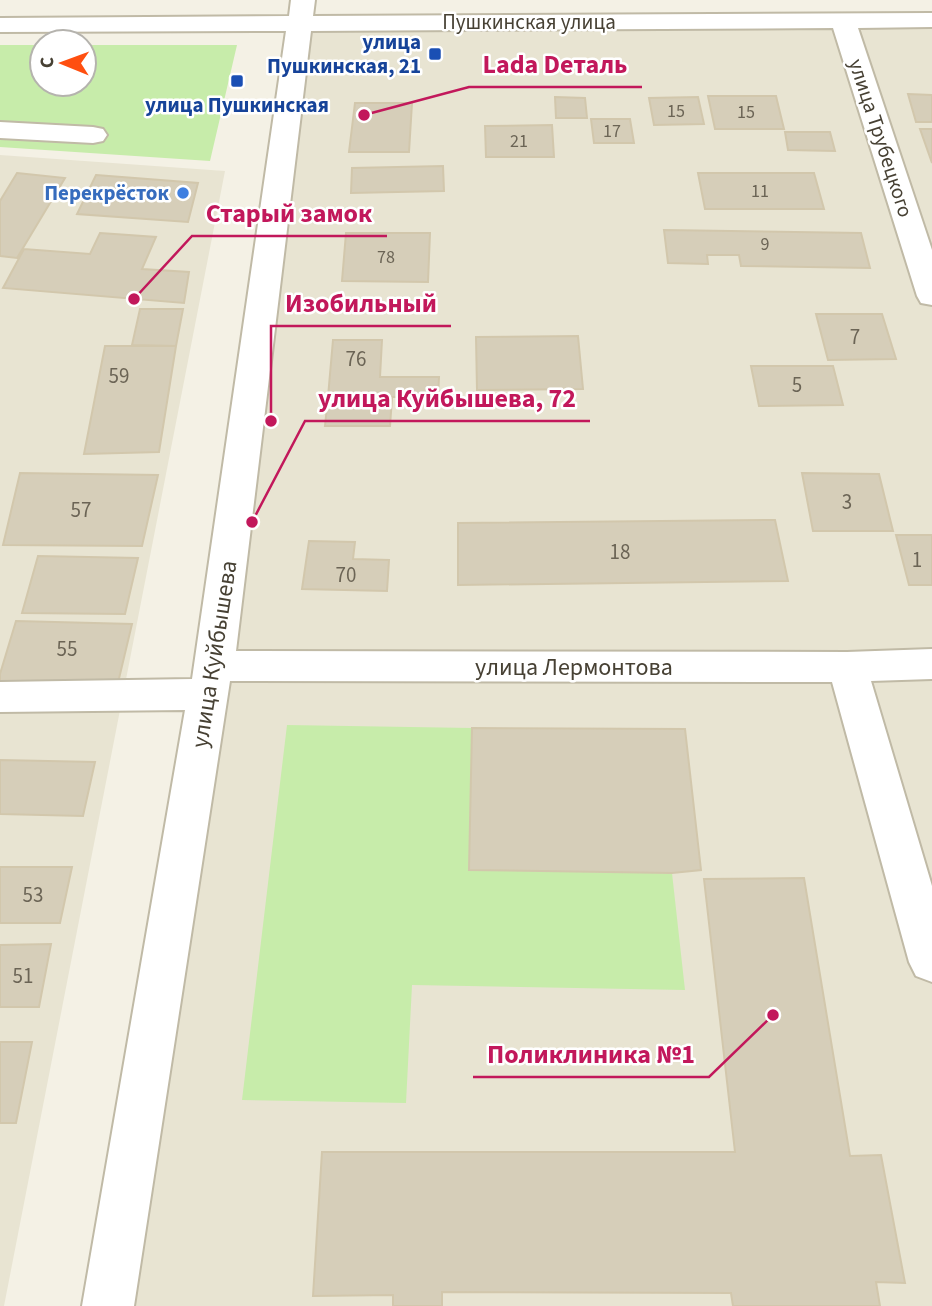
<svg xmlns="http://www.w3.org/2000/svg" width="932" height="1306" viewBox="0 0 932 1306" font-family="'Source Sans 3',sans-serif">
<style>
.residential{fill:#e8e4d2}
.green{fill:#c7ecaa}
.building{fill:#d6ceb9;stroke:#d2c7ac;stroke-width:2}
.lines{fill:none;stroke-linecap:round;stroke-linejoin:round}
.minor-casing{stroke:#c0baa6;stroke-width:4}
.minor{fill:#fff;fill-rule:evenodd}
.transit-dot{fill:#1a4fb4;stroke:#fff;stroke-width:2.5}
.shop-dot{fill:#3f7fe0;stroke:#fff;stroke-width:2.5}
.labels{text-anchor:middle;stroke-width:5;stroke-linejoin:round;paint-order:stroke}
.far-number-label{font-size:18px;fill:#6b6455}
.far-street-label{font-size:21px;fill:#474134;stroke:#fff}
.far-transit-label{font-size:21px;font-weight:bold;fill:#164399;stroke:#fff;text-anchor:end}
.far-shop-label{font-size:21px;font-weight:bold;fill:#366cbe;stroke:#fff;text-anchor:end}
.number-label{font-size:21px;fill:#6b6455}
.street-label{font-size:24px;fill:#474134;stroke:#fff}
.leader{fill:none;stroke:#c2185b;stroke-width:2.5}
.callout-dot{fill:#c2185b;stroke:#fff;stroke-width:2.5}
.callout-label{font-size:26px;text-anchor:middle;font-weight:bold;fill:#c2185b;stroke:#fff;stroke-width:5;stroke-linejoin:round;paint-order:stroke}
</style>
<rect width="100%" height="100%" fill="#f4f1e5"/>
<path class="residential" d="M932 20V1306H108L300 22Z
M0 155 225 171 4 1306H0Z"/>
<path class="green" d="M0 45H42V84H84V45H237L210 161 0 147Z
M287 725 472 728 469 870 672 873 685 990 412 985 406 1103 242 1100Z"/>
<path class="building" d="M908 94 932 95V122H916Z
M708 96H776L784 129H715Z
M555 97 585 98 587 118H556Z
M698 97 704 124 654 125 649 98Z
M355 103H412L409 152H349Z
M591 119H630L634 143H594Z
M552 125 554 157H486L485 126Z
M920 129H932V163Z
M785 132H830L835 151 788 150Z
M443 166 444 191 351 193 352 168Z
M17 173 65 178 17 258 0 256V201Z
M698 173H814L824 209H705Z
M96 175 198 183 188 222 77 214Z
M664 230 861 233 870 268 741 266 739 255H707L708 264 668 263Z
M100 233 156 237 142 269 189 272 184 303 3 288 24 249 90 254Z
M346 233H430L428 282 342 281Z
M140 309H183L176 346 132 345Z
M816 314H882L896 359 828 360Z
M578 336 583 389 477 390 476 337Z
M333 340H382L380 377H439L438 397H328Z
M105 346H176L159 452 84 454Z
M751 366H833L843 405 759 406Z
M328 397 392 398 390 426H325Z
M20 473 158 475 142 546 3 545Z
M802 473 879 474 893 531H813Z
M775 520 788 581 458 585V523Z
M896 535H932V585H909Z
M309 541 355 542 353 559 389 560 387 591 302 589Z
M38 556 138 558 125 614 22 613Z
M16 621 132 624 117 687 0 684V674Z
M472 728 685 729 701 870 672 873 469 870Z
M0 760 95 762 83 816 0 814Z
M0 867H72L60 923H0Z
M804 878 850 1156 881 1155 905 1283 876 1282 880 1306H733L731 1293 442 1292V1306H393V1295L313 1296 322 1152H735L704 879Z
M51 944 39 1007H0V945Z
M0 1042H32L16 1123H0Z"/>
<g class="lines">
<g class="minor-casing">
<path id="minor" d="M291 0H315L313 16 932 13V27L858 28 932 250V305L921 303 917 296 833 28 311 31 236 651 847 652 932 649V679L871 681 932 886V982L916 976 909 962 832 682 230 681 134 1306H82L185 710 0 712V682L192 679 286 31 0 32V18L289 16Z
M0 122 93 127 103 129 107 135 103 141 93 143 0 138Z"/>
</g>
<use href="#minor" class="minor"/>
</g>
<g class="transit-dot">
<rect x="428" y="47" width="14" height="14" rx="3.5"/>
<rect x="230" y="74" width="14" height="14" rx="3.5"/>
</g>
<circle class="shop-dot" cx="183" cy="193" r="7"/>
<g class="labels">
<g class="far-number-label">
<text x="676" y="117">15</text>
<text x="746" y="118">15</text>
<text x="612" y="137">17</text>
<text x="519" y="147">21</text>
<text x="760" y="197">11</text>
<text x="765" y="250">9</text>
<text x="386" y="263">78</text>
</g>
<g class="far-street-label">
<text x="529" y="29">Пушкинская улица</text>
<text transform="translate(881 138) rotate(72)" y="7">улица Трубецкого</text>
</g>
<g class="far-transit-label">
<text x="421" y="49">улица<tspan x="421" dy="24">Пушкинская, 21</tspan></text>
<text x="237" y="112" text-anchor="middle">улица Пушкинская</text>
</g>
<g class="far-shop-label">
<text x="169" y="200">Перекрёсток</text>
</g>
<g class="number-label">
<text x="855" y="344">7</text>
<text x="356" y="366">76</text>
<text x="119" y="383">59</text>
<text x="797" y="392">5</text>
<text x="847" y="509">3</text>
<text x="81" y="517">57</text>
<text x="620" y="559">18</text>
<text x="917" y="567">1</text>
<text x="346" y="582">70</text>
<text x="67" y="656">55</text>
<text x="33" y="902">53</text>
<text x="23" y="983">51</text>
</g>
<g class="street-label">
<text transform="translate(214 654) rotate(-81)" y="8">улица Куйбышева</text>
<text x="574" y="675">улица Лермонтова</text>
</g>
</g>
<path class="leader" d="M364 115L469 87H642M134 299L192 236H387M271 421L271 326H451M252 522L305 421H590M773 1015L709 1077H473"/>
<g class="callout-dot">
<circle cx="364" cy="115" r="7"/>
<circle cx="134" cy="299" r="7"/>
<circle cx="271" cy="421" r="7"/>
<circle cx="252" cy="522" r="7"/>
<circle cx="773" cy="1015" r="7"/>
</g>
<g class="callout-label">
<text x="555" y="73">Lada Dеталь</text>
<text x="289" y="222">Старый замок</text>
<text x="361" y="312">Изобильный</text>
<text x="447" y="407">улица Куйбышева, 72</text>
<text x="591" y="1063">Поликлиника №1</text>
</g>
<g transform="translate(63 63) rotate(271)"><circle r="33" fill="#ffffff" stroke="#b5b3ae" stroke-width="2"/>
<path d="M0-5L12 26L0 18L-12 26Z" fill="#ff4f10"/>
<text y="-10" font-size="19" font-weight="bold" text-anchor="middle" fill="#474134">С</text>
</g>
</svg>
